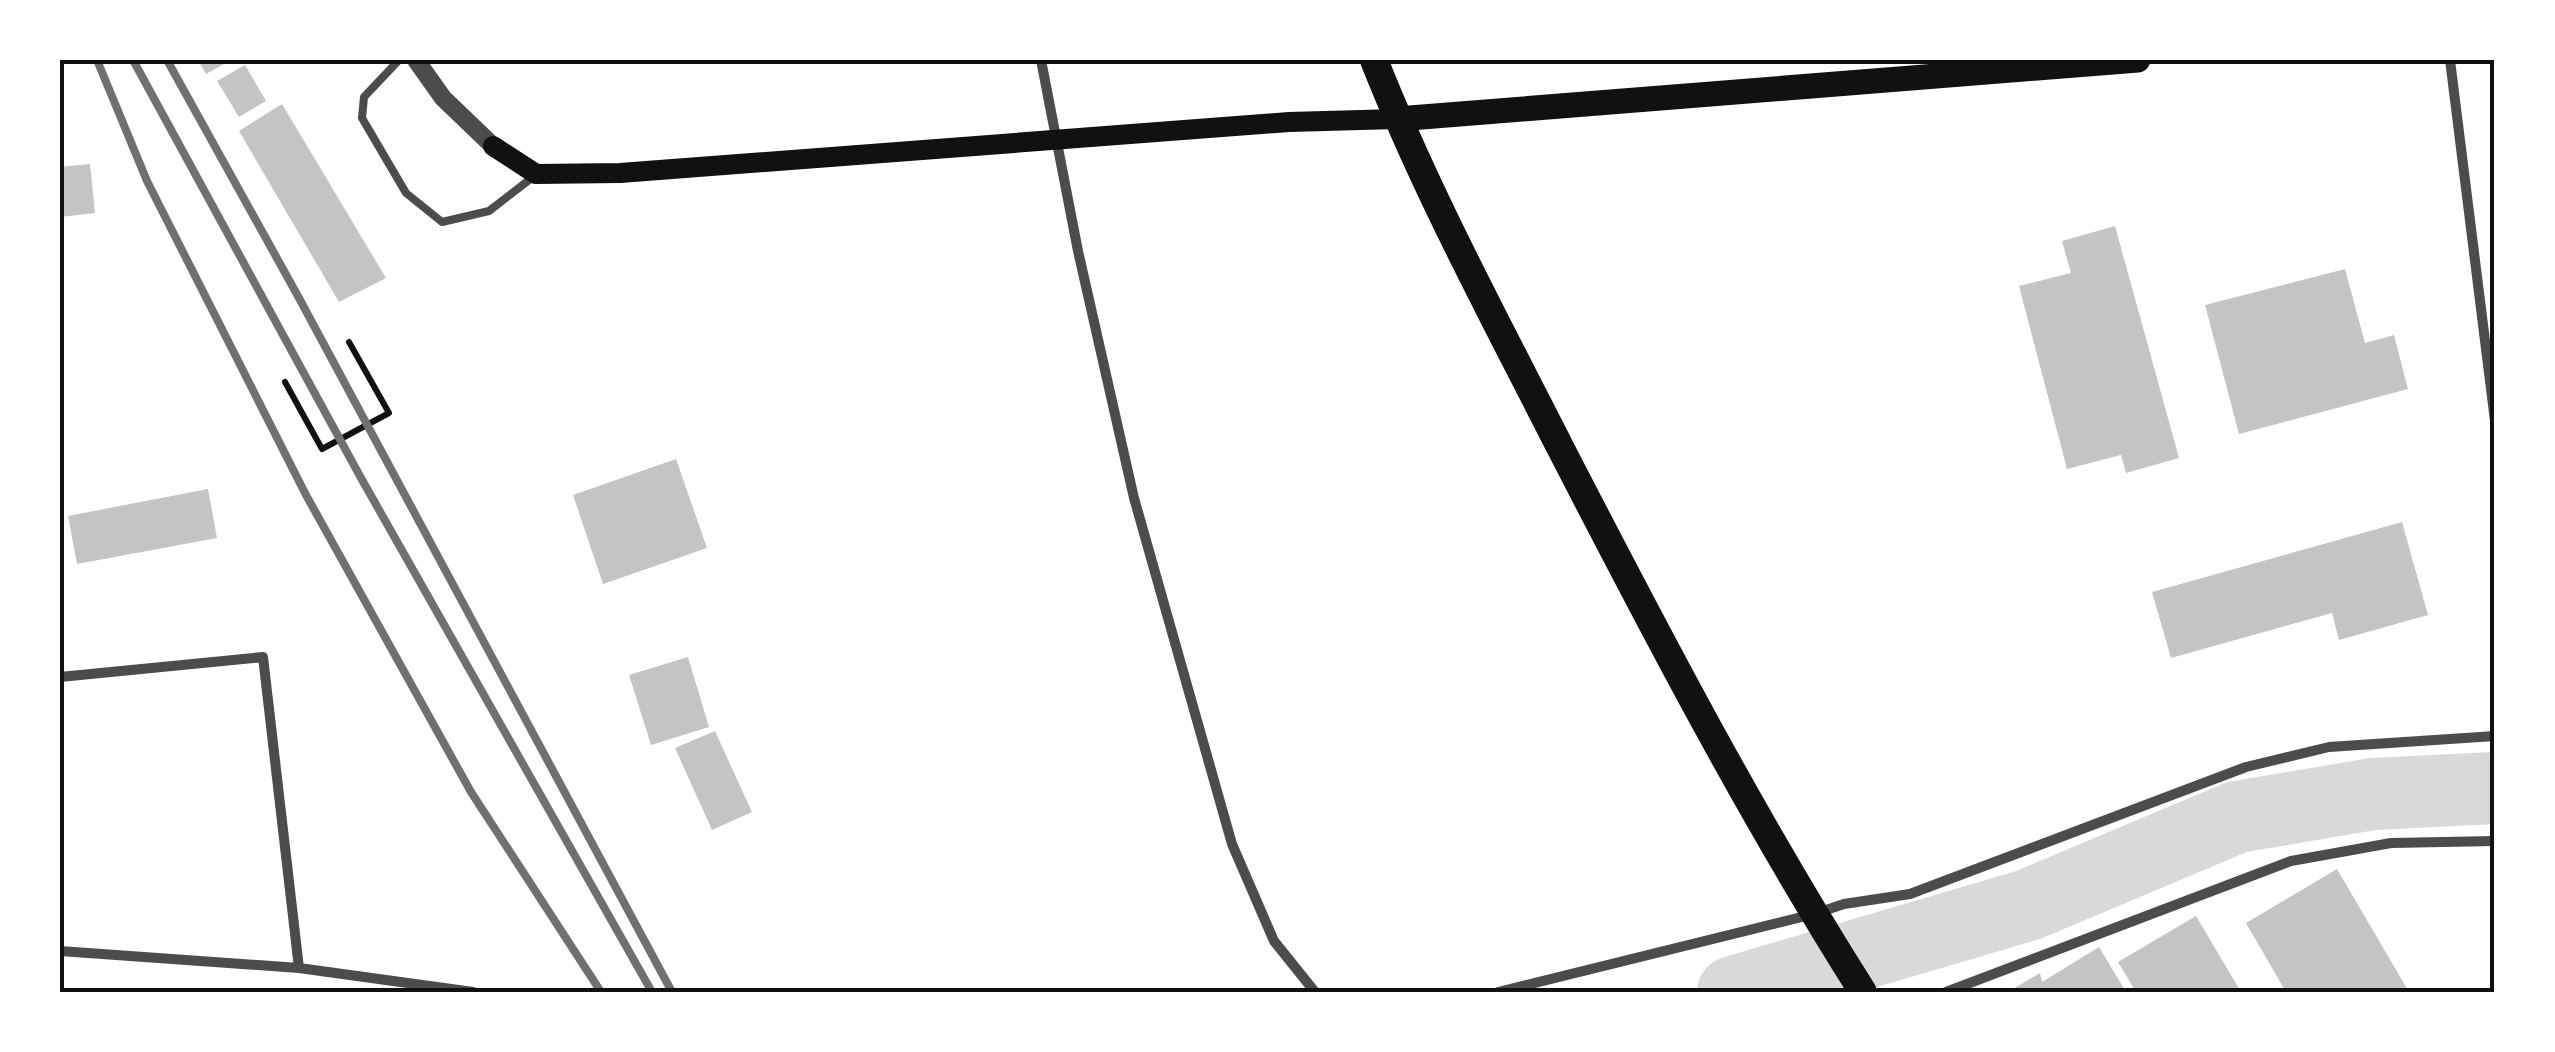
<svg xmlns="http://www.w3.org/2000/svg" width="2555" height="1052" viewBox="0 0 2555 1052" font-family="'Libre Baskerville',serif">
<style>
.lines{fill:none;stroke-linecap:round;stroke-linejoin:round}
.river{stroke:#d9d9d9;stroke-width:72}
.building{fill:#c4c4c4}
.path{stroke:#111;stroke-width:6}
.service{stroke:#4c4c4c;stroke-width:8}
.minor{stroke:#4c4c4c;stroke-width:10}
.tertiary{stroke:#4c4c4c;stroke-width:18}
.secondary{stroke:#111;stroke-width:20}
.primary{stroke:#111;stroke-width:25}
.trunk{stroke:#111;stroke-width:28}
.rail{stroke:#707070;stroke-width:8}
.neatline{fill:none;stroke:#111;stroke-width:4}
</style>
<rect width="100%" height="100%" fill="#fff"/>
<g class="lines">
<path class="river" d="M1733 992 2028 905 2237 817 2373 794 2495 788"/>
</g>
<path class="building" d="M198 60H231L206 74Z
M245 65 266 101 239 117 217 81Z
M282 104 386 278 339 302 239 131Z
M90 164 95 213 60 217V167Z
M2115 226 2179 458 2126 473 2121 455 2067 469 2019 286 2071 273 2062 241Z
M2345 269 2365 343 2394 335 2408 389 2239 434 2205 305Z
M676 459 707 548 603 584 573 495Z
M208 489 217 538 77 564 68 516Z
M2402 522 2428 615 2339 640 2332 613 2171 658 2152 592Z
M688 657 709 727 651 745 629 675Z
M715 731 752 812 712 830 675 748Z
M2337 869 2409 992H2286L2246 923Z
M2196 916 2241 992H2136L2118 962Z
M2099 947 2126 992H2013V989L2040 973 2042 982Z"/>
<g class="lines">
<path class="path" d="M285 382 322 449 389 413 349 342"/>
<path class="service" d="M399 60 364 97 362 118 406 193 442 222 489 211 533 177"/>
<path class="minor" d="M1041 60 1078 251 1134 498 1232 844 1274 941 1315 992
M2450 60 2495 421
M60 677 263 657 299 968
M60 951 299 968 473 992
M1498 992 1814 914 1844 904 1910 894 2246 767 2329 747 2495 736
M1946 992 2291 861 2391 843 2495 841"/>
<path class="tertiary" d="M416 60 443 98 493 146"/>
<path class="secondary" d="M493 146 536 174 620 173 1289 122 1397 119"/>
<path class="primary" d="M1397 119 2138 60"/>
<path class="trunk" d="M1374 60C1427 194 1496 321 1561 449 1656 633 1752 817 1863 992"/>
<path class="rail" d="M97 60 147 181 306 495 471 792 601 992
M133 60 361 478 652 992
M167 60 299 298 672 992"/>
</g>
<rect width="2555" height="1052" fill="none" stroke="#ffffff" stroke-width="125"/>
<rect x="62" y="62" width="2430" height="928" class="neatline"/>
</svg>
